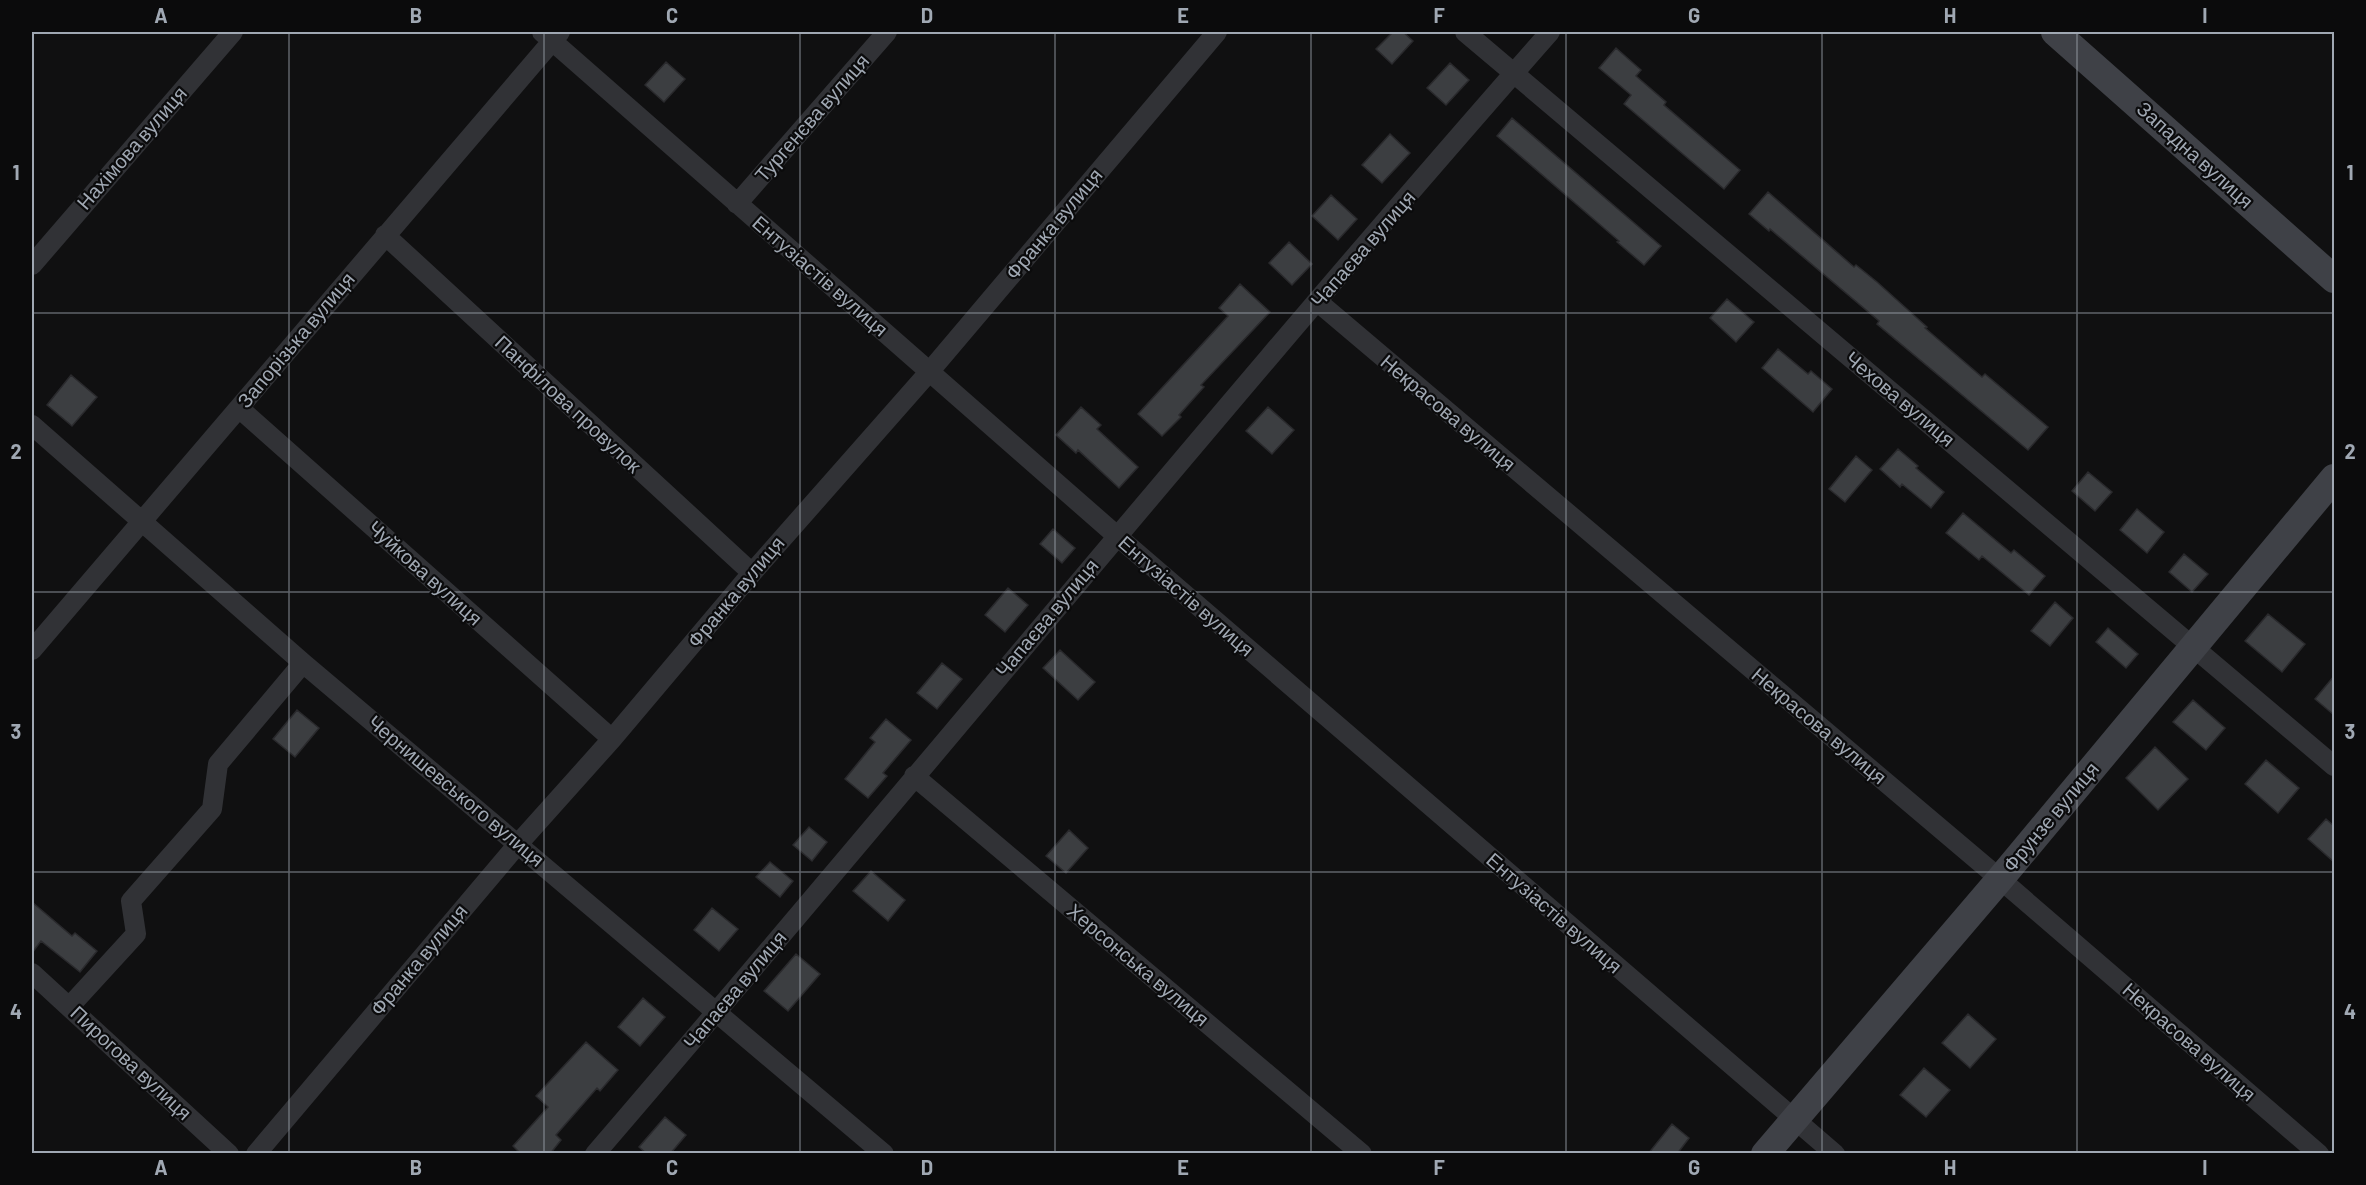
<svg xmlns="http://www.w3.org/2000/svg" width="2366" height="1185" viewBox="0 0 2366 1185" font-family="Barlow,sans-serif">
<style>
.building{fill:#3c3e41;stroke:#2a2a2d;stroke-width:1.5}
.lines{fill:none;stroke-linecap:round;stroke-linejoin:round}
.street{stroke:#313236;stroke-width:20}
.secondary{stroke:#3f4147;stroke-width:28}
.grid{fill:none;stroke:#a0a8b3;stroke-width:1.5;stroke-opacity:0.55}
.labels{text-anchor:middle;stroke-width:4.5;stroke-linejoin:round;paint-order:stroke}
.street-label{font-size:20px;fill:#a0a8b3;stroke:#0b0b0c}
.neatline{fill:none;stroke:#a0a8b3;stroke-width:2}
.grid-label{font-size:20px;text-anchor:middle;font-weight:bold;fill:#a0a8b3}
</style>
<rect width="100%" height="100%" fill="#101011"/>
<path class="building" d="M1393 32H1403L1413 41 1392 64 1376 49Z
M1616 48 1641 70 1636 76 1666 102 1664 105 1740 170 1724 189 1624 104 1631 95 1599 68Z
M666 62 685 79 664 102 645 85Z
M1450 63 1469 80 1446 105 1427 88Z
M1512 118 1661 246 1644 265 1617 242 1619 241 1497 136Z
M1390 134 1410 153 1382 183 1362 165Z
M1768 192 1854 267 1856 265 1877 282 1927 327 1925 328 1982 377 1985 374 2048 427 2028 450 1877 324 1879 321 1770 229 1769 231 1749 214Z
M1331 195 1357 219 1338 240 1312 216Z
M1289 242 1312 264 1292 285 1269 263Z
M1240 284 1270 312 1201 385 1204 387 1179 415 1181 417 1162 436 1138 414 1228 316 1219 308Z
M1727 299 1754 322 1736 342 1710 318Z
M1778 349 1808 374 1811 371 1832 389 1813 412 1762 368Z
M71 375 97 397 72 426 47 405Z
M1081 407 1101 425 1097 429 1138 467 1119 488 1078 450 1076 453 1056 435Z
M1268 407 1294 430 1272 454 1246 431Z
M1898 449 1918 466 1916 468 1944 492 1931 508 1902 484 1900 487 1880 469Z
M1856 456 1872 470 1845 502 1829 489Z
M2088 472 2112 492 2095 511 2072 491Z
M2137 509 2164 532 2147 553 2120 530Z
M1963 513 2011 553 2014 550 2045 576 2029 595 1982 556 1979 560 1946 533Z
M1053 529 1075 548 1062 563 1040 544Z
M2184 554 2208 574 2192 592 2169 572Z
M1008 588 1028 605 1005 632 985 615Z
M2055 602 2073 618 2050 646 2031 631Z
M2268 614 2305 644 2282 672 2245 641Z
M2108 628 2138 654 2126 668 2096 642Z
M1060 650 1095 682 1078 700 1043 668Z
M942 663 962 679 937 709 917 693Z
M2334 676V715L2315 699Z
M2193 700 2225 728 2206 750 2173 722Z
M297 710 319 728 295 757 273 739Z
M886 719 911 740 883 773 887 776 868 798 845 779 875 742 870 738Z
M2155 747 2188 779 2158 810 2126 778Z
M2266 760 2299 788 2278 813 2245 784Z
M2326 819 2334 826V862L2308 839Z
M809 827 827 842 812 861 793 845Z
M1069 830 1088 848 1066 873 1046 856Z
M770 862 793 881 780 897 756 877Z
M871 871 905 900 888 921 853 891Z
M32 902 72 936 75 933 97 951 80 972 41 941 32 953Z
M712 908 738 929 719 951 694 930Z
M796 954 820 974 788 1011 764 991Z
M643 998 665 1017 640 1046 618 1027Z
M1968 1014 1996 1039 1970 1068 1942 1043Z
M586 1042 618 1070 600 1091 597 1088 556 1135 561 1140 550 1154H521L513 1146 548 1107 536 1096Z
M1924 1068 1950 1090 1926 1117 1900 1095Z
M665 1117 686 1135 670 1154H647L639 1147Z
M1672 1124 1689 1138 1677 1154H1648Z"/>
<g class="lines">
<path class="street" d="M542 32 1117 536 1835 1154
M1465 32 2334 766
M737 204 887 32
M385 235 752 573
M32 265 233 32
M1318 302 2000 879 2319 1154
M239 408 612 739
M32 425 303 663 884 1154
M32 650 560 32
M914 776 1362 1154
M32 973 229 1154
M70 1006 136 934 131 901 212 809 218 764 303 663
M256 1154 518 844 612 739 752 573 930 371 1217 32
M595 1154C916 781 1226 400 1550 32"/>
<path class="secondary" d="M2055 32 2334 279
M1765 1154 2000 879 2334 478"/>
</g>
<path class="grid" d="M289 32V1154M544 32V1154M800 32V1154M1055 32V1154M1311 32V1154M1566 32V1154M1822 32V1154M2077 32V1154M32 313H2334M32 592H2334M32 872H2334"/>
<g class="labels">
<g class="street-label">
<text transform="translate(812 118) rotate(-49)" y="7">Тургенєва вулиця</text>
<text transform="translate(132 148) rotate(-49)" y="7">Нахімова вулиця</text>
<text transform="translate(2195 155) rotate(42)" y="7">Западна вулиця</text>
<text transform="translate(1054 224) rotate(-50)" y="7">Франка вулиця</text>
<text transform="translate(1363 249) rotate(-49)" y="7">Чапаєва вулиця</text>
<text transform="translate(820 276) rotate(41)" y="7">Ентузіастів вулиця</text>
<text transform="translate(296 340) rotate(-50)" y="7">Запорізька вулиця</text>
<text transform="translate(1900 399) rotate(40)" y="7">Чехова вулиця</text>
<text transform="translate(568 404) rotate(43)" y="7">Панфілова провулок</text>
<text transform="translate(1448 413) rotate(40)" y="7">Некрасова вулиця</text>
<text transform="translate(425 573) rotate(42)" y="7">Чуйкова вулиця</text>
<text transform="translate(736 592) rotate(-50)" y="7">Франка вулиця</text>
<text transform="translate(1186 596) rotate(41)" y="7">Ентузіастів вулиця</text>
<text transform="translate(1047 618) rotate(-50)" y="7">Чапаєва вулиця</text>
<text transform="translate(1819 726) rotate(40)" y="7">Некрасова вулиця</text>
<text transform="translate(456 791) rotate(40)" y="7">Чернишевського вулиця</text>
<text transform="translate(2051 817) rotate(-50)" y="7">Фрунзе вулиця</text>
<text transform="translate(1554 913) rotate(41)" y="7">Ентузіастів вулиця</text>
<text transform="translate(419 960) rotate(-50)" y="7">Франка вулиця</text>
<text transform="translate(1138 965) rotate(40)" y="7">Херсонська вулиця</text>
<text transform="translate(735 990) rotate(-50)" y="7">Чапаєва вулиця</text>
<text transform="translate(2189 1042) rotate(41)" y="7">Некрасова вулиця</text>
<text transform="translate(131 1063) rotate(43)" y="7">Пирогова вулиця</text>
</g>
</g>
<rect width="2366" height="1185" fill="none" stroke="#0b0b0c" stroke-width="66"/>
<rect x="33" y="33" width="2300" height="1119" class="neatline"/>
<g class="grid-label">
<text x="161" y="23">A</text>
<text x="416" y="23">B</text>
<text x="672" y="23">C</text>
<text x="927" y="23">D</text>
<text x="1183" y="23">E</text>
<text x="1439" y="23">F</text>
<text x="1694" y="23">G</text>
<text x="1950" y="23">H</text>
<text x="2205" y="23">I</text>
<text x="16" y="180">1</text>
<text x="2350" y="180">1</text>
<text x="16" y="459">2</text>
<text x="2350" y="459">2</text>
<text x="16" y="739">3</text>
<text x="2350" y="739">3</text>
<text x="16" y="1019">4</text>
<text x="2350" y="1019">4</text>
<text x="161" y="1175">A</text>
<text x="416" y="1175">B</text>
<text x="672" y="1175">C</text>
<text x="927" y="1175">D</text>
<text x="1183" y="1175">E</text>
<text x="1439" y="1175">F</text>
<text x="1694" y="1175">G</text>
<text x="1950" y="1175">H</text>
<text x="2205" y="1175">I</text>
</g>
</svg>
